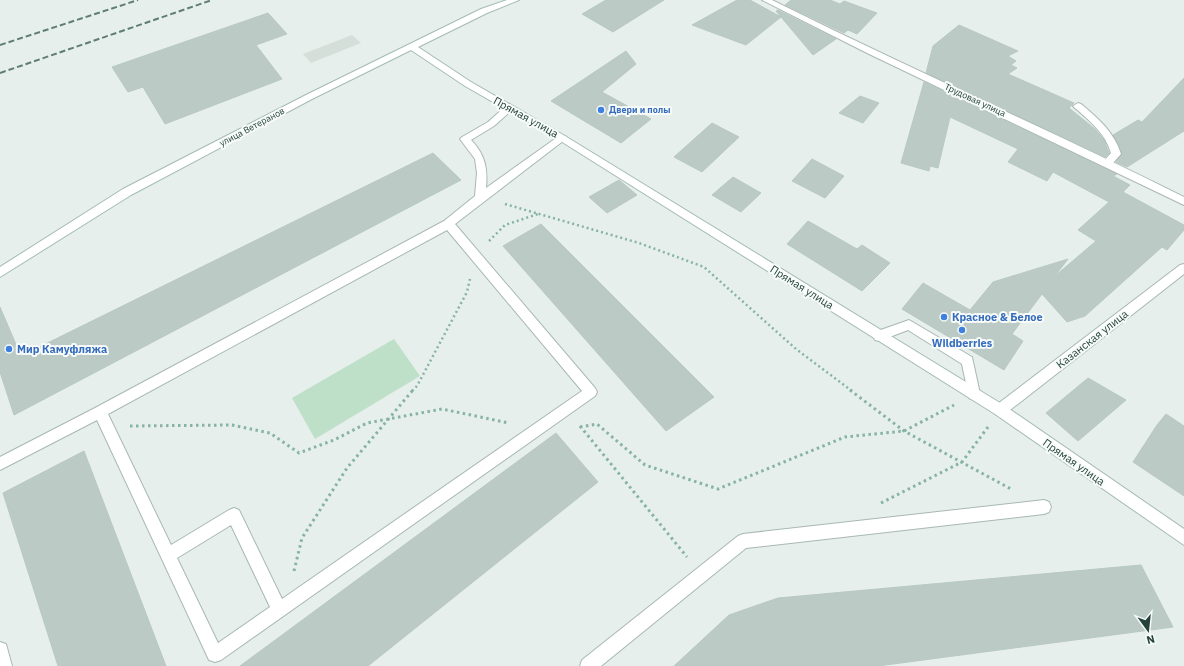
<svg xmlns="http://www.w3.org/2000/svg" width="1184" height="666" viewBox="0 0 1184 666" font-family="'IBM Plex Sans',sans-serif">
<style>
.built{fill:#d4dfda}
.green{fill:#bfe0c8}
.building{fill:#bbcac4;stroke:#b8c9c2}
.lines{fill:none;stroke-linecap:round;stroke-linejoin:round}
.service-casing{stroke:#a8b8b2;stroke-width:2}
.minor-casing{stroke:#a8b8b2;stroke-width:2}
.secondary-casing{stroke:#a4bbb3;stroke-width:2}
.path-far1{stroke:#86b3a5;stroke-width:2.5;stroke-dasharray:2 3;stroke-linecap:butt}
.path{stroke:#86b3a5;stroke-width:3;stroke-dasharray:2.5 3.5;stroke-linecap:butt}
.service{fill:#fff;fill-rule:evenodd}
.minor{fill:#fff;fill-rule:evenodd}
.secondary{fill:#fff;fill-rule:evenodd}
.rail{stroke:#5f7d75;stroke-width:2;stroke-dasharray:6 3;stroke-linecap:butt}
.shop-dot{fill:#3f7fe0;stroke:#f7fbf9;stroke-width:1.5}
.labels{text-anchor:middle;stroke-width:4;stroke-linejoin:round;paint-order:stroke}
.far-street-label{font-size:9px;fill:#24423a;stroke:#f7fbf9}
.far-shop-label{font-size:9px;font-weight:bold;fill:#366cbe;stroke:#f7fbf9;text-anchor:start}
.street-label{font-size:11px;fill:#24423a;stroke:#f7fbf9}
.shop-label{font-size:11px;font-weight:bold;fill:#366cbe;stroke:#f7fbf9;text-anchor:start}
</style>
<rect width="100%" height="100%" fill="#e6efeb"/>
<path class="built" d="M352 35 361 43 311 63 303 54Z"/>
<path class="green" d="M394 339 420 376 315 439 292 398Z"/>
<path class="building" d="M606 0H664L613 32 582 14Z
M737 0H750L781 17 746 45 692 25Z
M791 0H830L840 4 844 1 877 13 857 34 848 30 844 33 785 5Z
M778 10 836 39 813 55 776 11Z
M268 13 287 34 256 45 282 79 165 124 143 87 128 92 112 67Z
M959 25 1018 51 1008 56 1016 61 1011 65 1017 68 1008 74 1074 103 1069 108 1095 129 1104 140 1109 153 1105 157 926 73 933 46Z
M626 51 636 64 602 92 651 119 621 143 551 101Z
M1184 78V131L1127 167 1116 162 1122 153 1113 135 1138 120 1142 122Z
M924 82 1117 174 1113 176 1130 185 1123 192 1184 225V230L1167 250 1162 247 1085 316 1067 322 1042 294 1012 334 1023 341 1004 370 902 309 923 283 970 310 993 282 1068 259 1055 276 1096 241 1078 230 1109 202 1053 172 1047 181 1008 162 1018 149 950 117 938 168 930 166 929 171 901 163Z
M860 96 879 103 863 123 839 113Z
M712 123 739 137 702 172 674 157Z
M433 153 461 180 14 415 0 372V307L21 356Z
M812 159 844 176 825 198 792 181Z
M733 177 761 193 741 212 712 195Z
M619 180 637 195 607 213 589 197Z
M808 221 857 249 862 245 890 263 862 291 787 244Z
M541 224 714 397 666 431 503 246Z
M1088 378 1126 400 1078 441 1046 413Z
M1166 414 1184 426V496L1133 462 1157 425Z
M556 433 598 482 368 666H240Z
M84 451 166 666H58L3 493Z
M1141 565 1173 627 878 666H674L729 615 778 598Z"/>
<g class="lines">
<g class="service-casing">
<path id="service" d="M1078 103 1081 104C1098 118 1114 132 1121 154L1112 164H1104L1103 162 1111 153C1105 133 1090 121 1075 108L1073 106Z
M509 105 512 106 514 108 512 110 494 126 471 140C485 154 488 169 486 188L559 136H565L567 138 455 224 595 388 597 392 595 396 221 660 215 662 209 660 97 420 0 470V457L95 408 444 221 475 196 477 173 475 159 460 139 462 137 488 122 506 106ZM447 230 582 391 282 599 239 510 234 508 229 510 171 545 108 414ZM231 525 270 607 218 643 177 558Z
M909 320 972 357 980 394 979 398 974 400 969 398 962 364 908 330 879 341 875 340 873 336 875 332Z
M1044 500 1049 502 1051 507 1049 512 1044 514 746 548 601 666H580L582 660 738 536 743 534Z
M0 642 6 644 12 666H0Z"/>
</g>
<g class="minor-casing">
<path id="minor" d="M762 0H772C908 68 1048 129 1184 197V205L867 53Z
M1184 264V274L1005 414 1000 416 995 414 994 410 995 406 1180 265Z"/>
</g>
<g class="secondary-casing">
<path id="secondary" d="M507 0H519L487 13 418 47 471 82 565 136 1005 406 1184 529V545L995 414 559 140 465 86 411 50 312 99 131 195 0 277V267L123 189 306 95 481 9Z"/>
</g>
<path class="path-far1" d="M505 204 639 243 704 267 796 349 852 391
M489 241 505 225 538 214
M412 391 417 386 467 292 470 279"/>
<path class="path" d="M850 390 904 431 1011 489
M130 426 232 425 270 433 299 453 334 440 367 423 442 409 509 423
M580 426 687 557
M580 427 597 424 645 465 718 489 845 437 904 431 954 405
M881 503 962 462 988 427
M294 571 302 538 347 468 413 390"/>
<use href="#service" class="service"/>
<use href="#minor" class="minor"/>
<use href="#secondary" class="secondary"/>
<path class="rail" d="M0 45 138 0
M0 73 212 0"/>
</g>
<g class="shop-dot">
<circle cx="601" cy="110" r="4"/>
<circle cx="944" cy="317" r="4"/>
<circle cx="962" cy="330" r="4"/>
<circle cx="9" cy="349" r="4"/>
</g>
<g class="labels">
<g class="far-street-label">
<text transform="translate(975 100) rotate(25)" y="3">Трудовая улица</text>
<text transform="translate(252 127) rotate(-28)" y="3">улица Ветеранов</text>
</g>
<g class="far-shop-label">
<text x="609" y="113">Двери и полы</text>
</g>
<g class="street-label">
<text transform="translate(526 117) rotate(29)" y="4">Прямая улица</text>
<text transform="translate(802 287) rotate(32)" y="4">Прямая улица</text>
<text transform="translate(1092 339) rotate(-38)" y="4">Казанская улица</text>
<text transform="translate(1074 462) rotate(35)" y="4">Прямая улица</text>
</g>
<g class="shop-label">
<text x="952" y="321">Красное &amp; Белое</text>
<text x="962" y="347" text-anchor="middle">Wildberries</text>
<text x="17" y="353">Мир Камуфляжа</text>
</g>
</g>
<g transform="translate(1148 630) rotate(165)" stroke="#f7fbf9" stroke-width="3" paint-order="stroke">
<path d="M0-3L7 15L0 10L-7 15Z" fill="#24423a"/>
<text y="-6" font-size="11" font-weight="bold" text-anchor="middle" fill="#24423a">N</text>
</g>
</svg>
